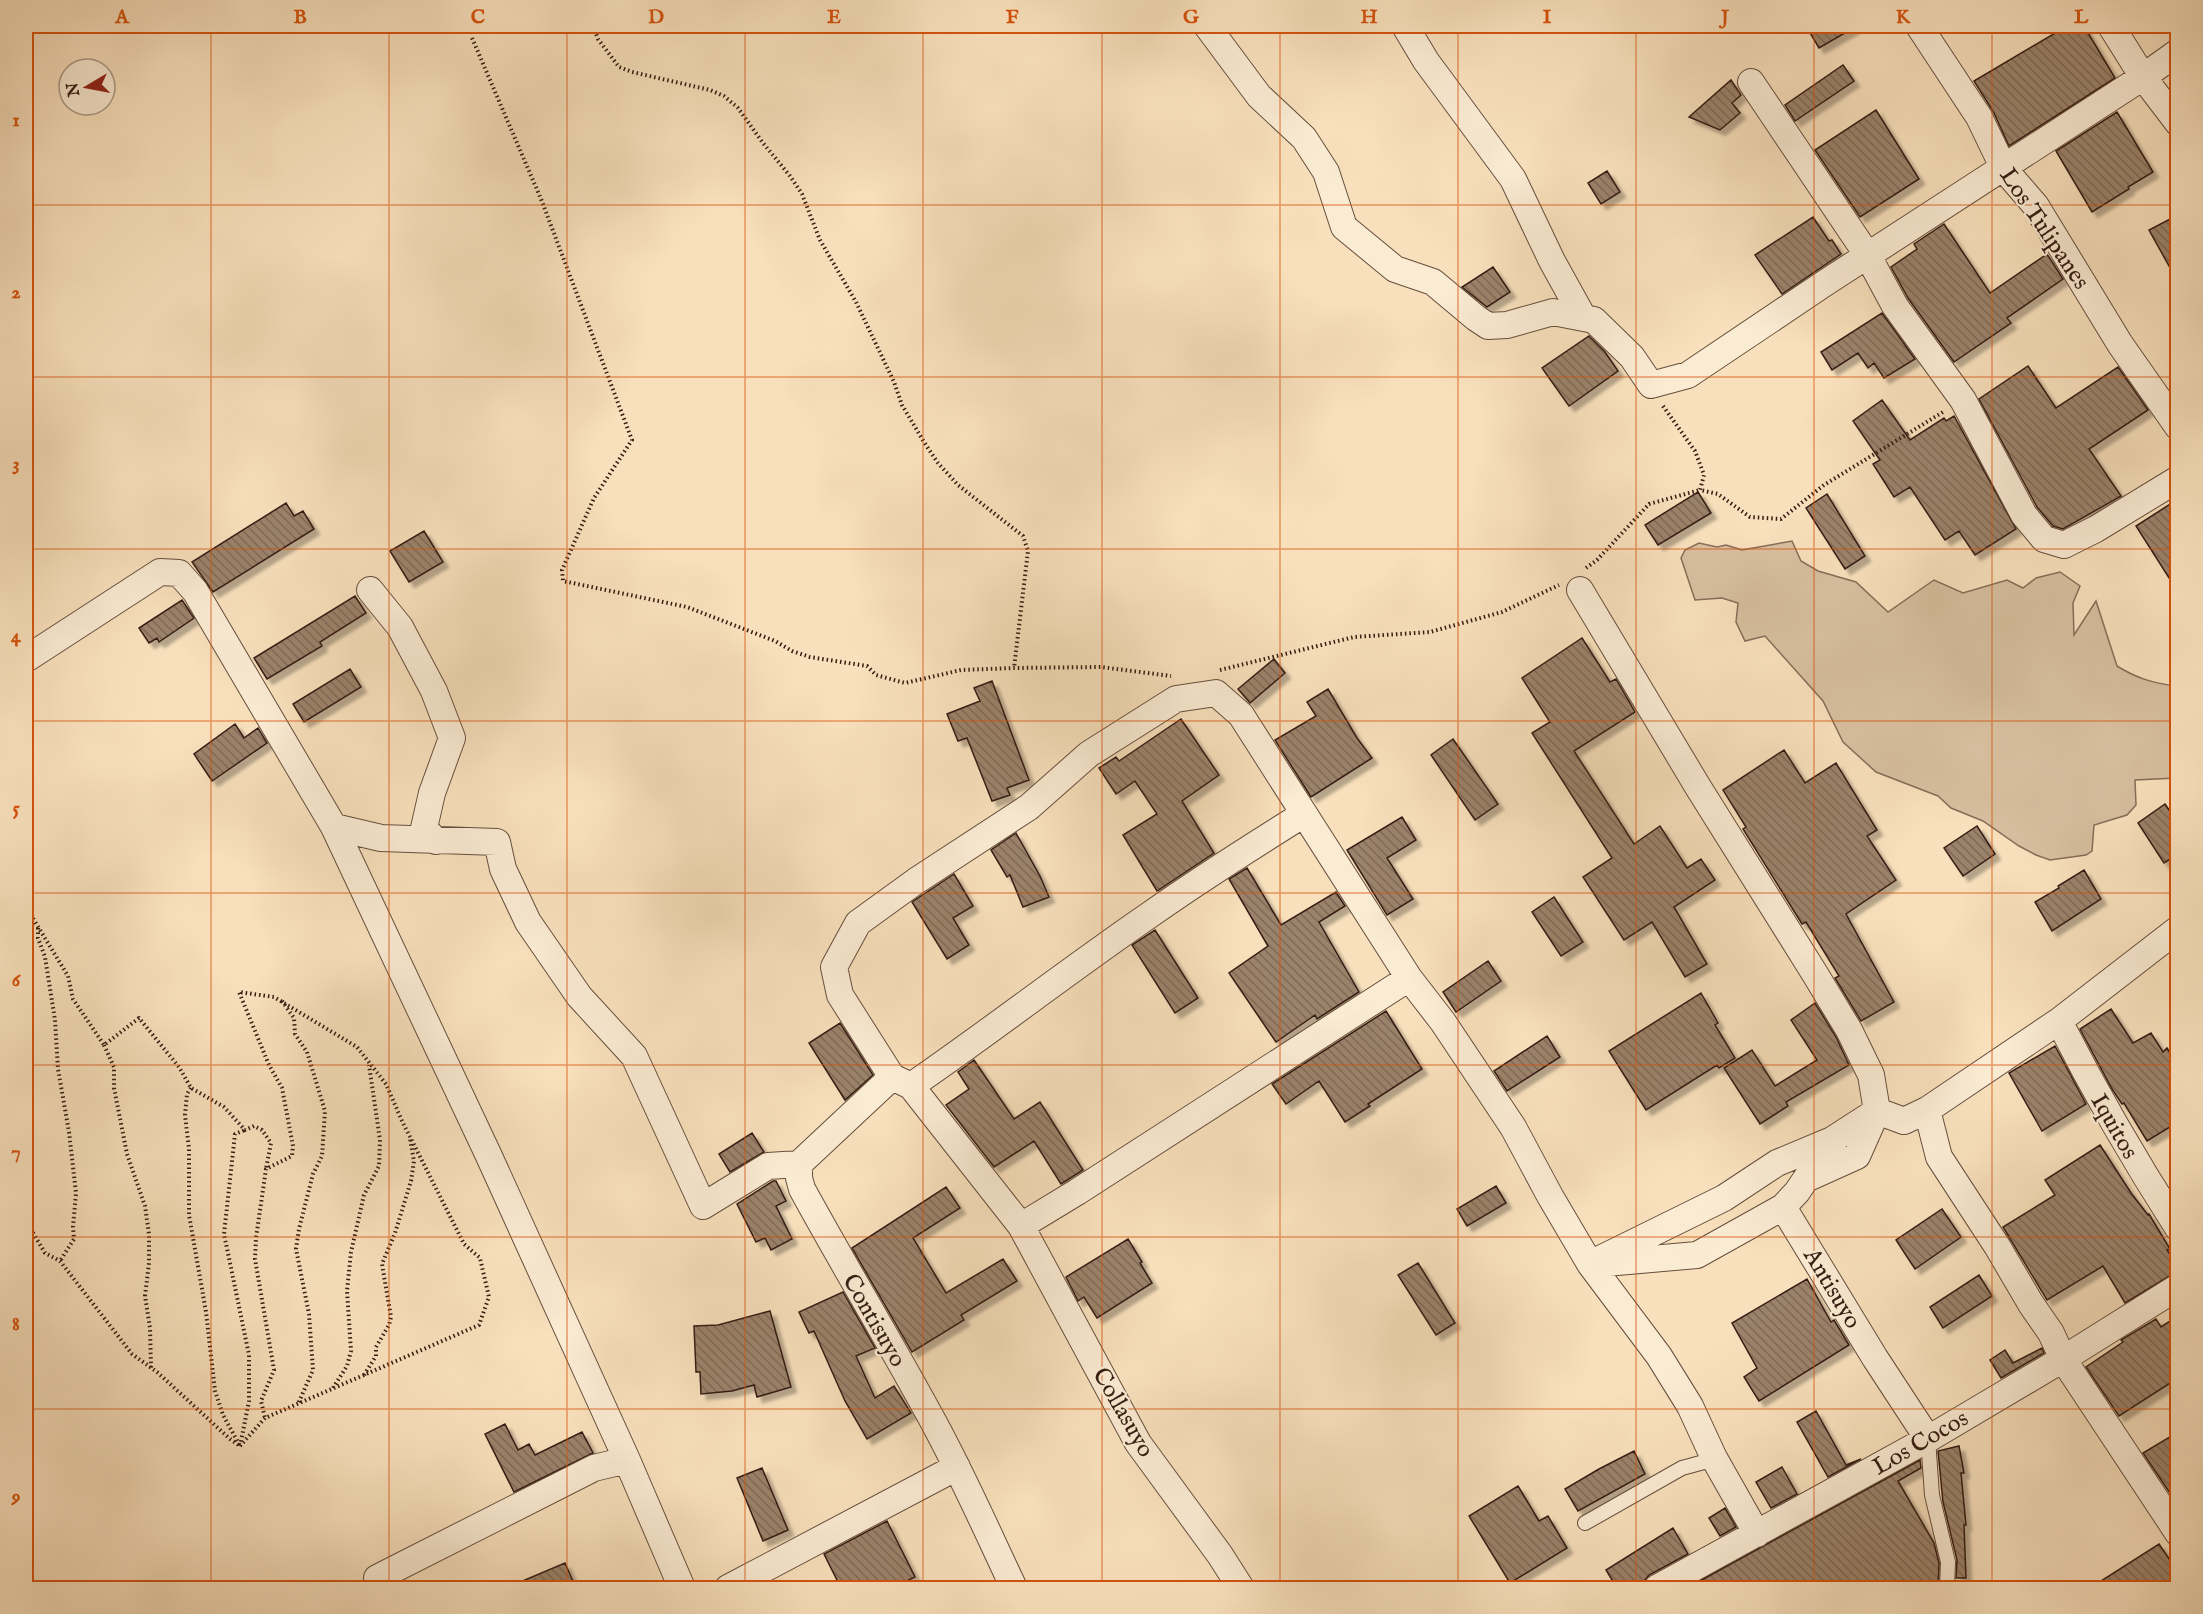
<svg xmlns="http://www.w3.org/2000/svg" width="2203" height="1614" viewBox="0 0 2203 1614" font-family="'IM FELL English',serif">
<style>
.grass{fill:#d7bf9f;stroke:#866e59;stroke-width:1.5}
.building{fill:url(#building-back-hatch);stroke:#361d13;stroke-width:1.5;filter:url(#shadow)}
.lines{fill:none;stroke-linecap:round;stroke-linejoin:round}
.lane-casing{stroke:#664e3d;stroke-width:16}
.street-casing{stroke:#664e3d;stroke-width:28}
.path{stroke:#361d13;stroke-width:4;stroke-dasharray:1.5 3;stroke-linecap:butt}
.lane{stroke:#faebd3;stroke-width:14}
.street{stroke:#faebd3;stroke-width:26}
.grid{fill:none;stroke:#d6530d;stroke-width:1.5;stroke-opacity:0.55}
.labels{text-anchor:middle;stroke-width:4.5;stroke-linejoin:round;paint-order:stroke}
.street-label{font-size:24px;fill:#361d13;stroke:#faebd3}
.neatline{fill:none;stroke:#d6530d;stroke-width:2}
.grid-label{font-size:20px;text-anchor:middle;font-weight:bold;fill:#d6530d}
</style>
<defs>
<pattern id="building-back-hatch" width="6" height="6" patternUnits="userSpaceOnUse" patternTransform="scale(1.5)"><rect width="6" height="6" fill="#9b826b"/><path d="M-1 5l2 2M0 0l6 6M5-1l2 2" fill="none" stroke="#7f6a57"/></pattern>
<filter id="shadow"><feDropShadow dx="5.5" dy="5.5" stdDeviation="1.5" flood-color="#0004"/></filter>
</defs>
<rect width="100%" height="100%" fill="#f8e0bc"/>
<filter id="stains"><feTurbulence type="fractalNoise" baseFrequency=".00333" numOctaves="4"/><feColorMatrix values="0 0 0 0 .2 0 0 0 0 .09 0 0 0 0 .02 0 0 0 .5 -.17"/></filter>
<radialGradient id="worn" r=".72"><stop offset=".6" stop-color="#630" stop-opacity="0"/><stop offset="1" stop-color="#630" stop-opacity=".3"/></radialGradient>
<path class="grass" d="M1792 541 1801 561 1818 571 1856 582 1888 612 1934 580 1963 593 2007 580 2023 588 2036 578 2060 572 2080 586 2073 603 2074 635 2096 601 2117 666C2136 678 2153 683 2175 686L2177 689V778L2135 780 2136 805 2127 815 2094 825 2092 851 2086 855 2050 860 2036 855 2019 846 1983 821 1951 808 1938 796 1876 772 1843 742 1823 701 1765 636 1745 641 1736 622 1738 603 1722 598 1695 600 1681 558 1685 550 1699 543 1717 547 1726 545 1742 550Z"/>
<path class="building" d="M1806 26H1857L1819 48Z
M2067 26H2084L2115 78 2009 146 1993 111 1974 81Z
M1843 65 1854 81 1795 121 1785 105Z
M1731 80 1741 95 1732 103 1740 113 1720 130 1689 117Z
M1876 110 1919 179 1860 217 1815 150Z
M2117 112 2153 172 2128 187 2129 189 2092 212 2056 151Z
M1607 171 1620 192 1601 204 1588 183Z
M1813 217 1829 241 1832 240 1841 254 1782 294 1755 255Z
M2172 218 2178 228V282L2149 230Z
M1944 224 1990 293 2047 254 2063 279 2007 318 2011 323 1954 362 1908 298 1891 267 1917 249 1914 244Z
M1493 267 1510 292 1487 307 1462 287Z
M1882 313 1915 359 1884 378 1874 363 1868 368 1858 353 1832 370 1821 352Z
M1589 336 1605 352 1618 371 1569 406 1542 368Z
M2028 366 2056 408 2118 367 2148 410 2089 449 2121 496 2063 529 2053 526 2037 507 1979 399Z
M1882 400 1910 440 1944 418 1946 421 1954 416 2016 529 1975 555 1959 531 1945 540 1910 487 1894 497 1873 464 1880 460 1853 421Z
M1698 492 1711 513 1658 545 1645 525Z
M1827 494 1865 556 1845 569 1806 508Z
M2178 499V592L2136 526Z
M286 503 294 516 303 511 314 529 213 592 192 562Z
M424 531 443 562 409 582 390 551Z
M355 596 366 613 320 642 322 646 267 679 254 658Z
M182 600 194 618 159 642 157 638 149 643 139 628Z
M1582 638 1610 682 1616 679 1635 712 1574 751 1634 844 1660 826 1687 868 1701 859 1715 880 1674 907 1707 964 1685 977 1652 922 1624 940 1583 877 1612 858 1532 733 1550 722 1522 678Z
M1274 659 1285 673 1250 703 1238 689Z
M350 669 361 687 304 722 293 704Z
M992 681 1029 780 1007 788 1010 795 992 801 967 738 958 741 947 714 980 701 974 688Z
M1328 689 1357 738 1372 758 1311 797 1275 740 1316 716 1307 702Z
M1181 719 1219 775 1182 801 1214 853 1157 891 1123 835 1157 814 1135 781 1116 794 1099 768 1116 757 1119 761Z
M235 724 244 738 258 728 267 743 212 781 194 754Z
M1453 739 1498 804 1475 820 1431 755Z
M1784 750 1805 783 1836 763 1877 830 1867 836 1896 880 1846 914 1894 1002 1861 1021 1835 978 1839 976 1806 922 1802 924 1743 829 1746 827 1723 790Z
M2165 804 2178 823V854L2164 863 2138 823Z
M1402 817 1416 840 1387 858 1413 899 1387 915 1347 850Z
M1977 826 1995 854 1963 876 1944 848Z
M1016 833 1040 876 1049 897 1023 907 1010 875 1007 877 991 850Z
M1247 868 1281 925 1336 892 1345 906 1319 922 1359 992 1317 1019 1315 1015 1276 1042 1229 973 1268 946 1229 879Z
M2084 870 2101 899 2052 931 2035 902 2059 888 2058 886Z
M954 874 973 906 953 918 969 945 947 959 912 902Z
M1554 897 1583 942 1561 956 1532 912Z
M1155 930 1198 998 1175 1013 1132 945Z
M1488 961 1501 981 1456 1012 1443 992Z
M1701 993 1718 1023 1715 1025 1735 1058 1719 1068 1717 1065 1646 1110 1609 1051Z
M1815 1003 1836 1037 1849 1065 1786 1102 1788 1106 1760 1124 1724 1068 1752 1050 1775 1086 1817 1060 1791 1020Z
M2111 1009 2133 1043 2151 1033 2163 1052 2167 1048 2178 1065V1122L2147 1141 2124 1103 2122 1104 2112 1089 2080 1029Z
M1386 1011 1422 1069 1368 1104 1370 1106 1345 1122 1319 1081 1286 1104 1272 1084Z
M840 1023 873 1075 845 1100 809 1043Z
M1547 1036 1560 1057 1507 1091 1494 1071Z
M2055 1046 2086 1104 2042 1131 2009 1073Z
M974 1060 1014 1119 1040 1102 1083 1170 1061 1184 1034 1141 994 1167 946 1105 969 1089 958 1072Z
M752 1133 764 1152 730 1172 719 1154Z
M2100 1145 2131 1193 2148 1215 2149 1214 2170 1249 2167 1250 2178 1267V1271L2125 1303 2103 1266 2047 1300 2003 1227 2055 1195 2045 1180Z
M773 1181H776L786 1201 776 1206 792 1239 771 1250 765 1238 756 1242 737 1204Z
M1496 1186 1506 1203 1467 1226 1457 1209Z
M946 1187 960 1208 913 1238 946 1293 1003 1259 1017 1281 961 1315 964 1320 912 1352 852 1248Z
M1942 1209 1961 1237 1915 1269 1896 1240Z
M1128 1239 1142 1262 1140 1263 1152 1283 1097 1318 1084 1297 1078 1301 1066 1277Z
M1418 1263 1455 1323 1436 1335 1398 1275Z
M1979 1275 1992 1296 1943 1328 1930 1307Z
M1807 1279 1831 1322 1834 1320 1849 1345 1759 1401 1744 1377 1757 1368 1732 1323Z
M843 1292 875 1348 856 1356 875 1398 894 1386 911 1413 867 1439 845 1401 814 1331 809 1333 799 1312Z
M770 1311 791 1387 757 1397 754 1385 732 1391 701 1394 700 1372H696L694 1326 718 1325Z
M2178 1316V1378L2119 1416 2086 1367 2123 1342 2121 1340 2156 1319 2161 1327Z
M2042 1348 2044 1353 2001 1378 1990 1360 2005 1350 2013 1363Z
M1816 1411 1846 1465 1861 1459 1828 1477 1797 1422Z
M505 1424 518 1450 529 1444 535 1455 582 1432 593 1453 514 1492 485 1434Z
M2178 1432V1505L2143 1453Z
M1959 1446 1964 1473H1961L1966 1525H1964L1966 1578H1956L1957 1560 1943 1502 1938 1451Z
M1634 1451 1645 1474 1578 1511 1565 1489 1599 1469Z
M1920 1460 1921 1468 1898 1481 1934 1543 1939 1563 1938 1588H1687Z
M1782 1467 1797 1494 1771 1508 1756 1482Z
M762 1468 788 1530 763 1541 737 1478Z
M1518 1486 1539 1521 1548 1516 1567 1548 1510 1583 1469 1516Z
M1725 1508 1736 1527 1720 1536 1709 1518Z
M887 1521 915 1577 892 1588H841L824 1554Z
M1673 1528 1688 1554 1649 1575 1644 1581 1642 1588H1617L1606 1570Z
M2159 1544 2178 1572V1588H2090Z
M565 1563 576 1588H506Z"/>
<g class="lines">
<g class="lane-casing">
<path id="lane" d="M1928 1439 1932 1495 1948 1562 1947 1588
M1585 1523 1682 1468 1715 1459"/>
</g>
<g class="street-casing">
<path id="street" d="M1207 26 1259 96 1304 138 1326 172 1344 227 1395 269 1433 282 1476 318 1488 326 1507 325 1553 312 1594 320 1632 357 1651 385 1688 375 1825 283 2143 77 2178 52
M1405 26 1426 61 1513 179 1552 261 1583 317
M1919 26 1979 117 2004 169 2036 206 2120 344 2178 427
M2111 26 2143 77 2178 123
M1751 82 1868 256 1895 306 1963 400 2024 515 2044 539 2064 545 2096 529 2178 479
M370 590 400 627 434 691 452 738 432 793 424 828 436 841
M1580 590 1698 787 1815 974 1849 1030 1871 1075 1877 1111 1857 1156 1806 1179
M26 659 160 572 179 573 195 591 334 827 381 838 497 842 503 869 528 922 579 996 634 1056 703 1206 768 1166 799 1164
M334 827 488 1154 627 1460
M2059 1021C2095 1092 2135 1161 2178 1228
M892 1077 799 1164V1178L802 1189C843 1264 887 1337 928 1412 960 1469 986 1529 1014 1588
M911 1086C991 1031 1068 971 1148 916 1199 880 1251 847 1304 814
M1927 1110 1939 1157 1997 1246 2031 1304 2051 1333 2063 1359 2178 1533
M1877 1111 1904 1121 1927 1110 2059 1021 2178 929
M1832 1140 1797 1192 1783 1207 1875 1358 1928 1439
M1021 1226 1077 1192 1409 978
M1606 1263 1697 1255 1783 1207
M1590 1264 1724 1198 1777 1163 1832 1140 1877 1111
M382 1588 377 1578 594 1468 627 1460 682 1588
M728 1588 957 1467
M1241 1588 1220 1555 1138 1443 1021 1226 911 1086 892 1077 840 995 834 967 858 923 916 881 1029 807 1089 754 1176 699 1216 693 1241 715 1409 978 1443 1022 1513 1127 1550 1196 1590 1264 1659 1356 1690 1406 1714 1458 1757 1534
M1657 1588 1928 1439 2063 1359 2178 1287"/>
</g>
<path class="path" d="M593 26 598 39 619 67 632 72 710 90 724 96 738 108 763 143 790 176 802 194 820 240 856 302 894 382 902 405 924 442 938 463 958 485 1023 536 1028 551 1014 668
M472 38 541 199 632 440 594 498 562 570 563 581 687 607 775 641 792 651 810 657 867 666 876 675 905 683 961 670 1014 668 1101 667 1171 676
M1663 406 1695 451 1704 475 1700 490 1718 494 1750 517 1781 519 1824 485 1943 412
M1586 568 1597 560 1649 504 1700 490
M1220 670 1354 637 1430 632 1502 612 1559 585
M26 907 68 976 73 999 104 1045 139 1018 179 1067 191 1088 224 1107 245 1130 254 1126 262 1130 271 1143 266 1169
M38 928V938L45 957 55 1020 58 1069 69 1132 76 1193 73 1227 74 1239 60 1261
M282 1001 294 1018 295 1034 307 1052 325 1111 322 1156 313 1174 299 1229 296 1249 309 1314 313 1370 298 1404
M104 1045 114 1067V1088L127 1154 145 1206 149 1234V1263L145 1296 150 1328 151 1368
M191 1088 187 1094 185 1115 189 1149V1215L206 1312 215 1391 223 1415 240 1446
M26 1171 30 1190 26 1205
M26 1221 45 1253 60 1261 132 1354 157 1372 230 1439 240 1446
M364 1375 376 1356V1347L389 1325 391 1317 382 1264 395 1233 411 1181 414 1161 410 1139
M333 1388 347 1366 351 1351 347 1291 351 1252 364 1195 379 1166 380 1140 369 1065
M240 1446 265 1418 479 1325 489 1297 480 1258 464 1244 402 1121 386 1084 357 1047 274 997 239 992 269 1065 282 1088 293 1146 292 1156 266 1169 256 1238 255 1259 274 1370 261 1401 265 1418
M240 1446 249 1401V1355L224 1234 235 1134 245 1130"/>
<use href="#lane" class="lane"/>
<use href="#street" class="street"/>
</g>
<path class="grid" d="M211 26V1588M389 26V1588M567 26V1588M745 26V1588M923 26V1588M1102 26V1588M1280 26V1588M1458 26V1588M1636 26V1588M1814 26V1588M1992 26V1588M26 205H2178M26 377H2178M26 549H2178M26 721H2178M26 893H2178M26 1065H2178M26 1237H2178M26 1409H2178"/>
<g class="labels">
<g class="street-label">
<text transform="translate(2045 228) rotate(56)" y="8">Los Tulipanes</text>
<text transform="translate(2115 1126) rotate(60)" y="8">Iquitos</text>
<text transform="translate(1833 1288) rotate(59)" y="8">Antisuyo</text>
<text transform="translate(875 1320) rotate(60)" y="8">Contisuyo</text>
<text transform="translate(1124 1412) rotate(60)" y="8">Collasuyo</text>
<text transform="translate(1920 1442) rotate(-30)" y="8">Los Cocos</text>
</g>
</g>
<rect width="2203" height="1614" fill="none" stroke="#f8e0bc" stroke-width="66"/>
<g transform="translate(87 87) rotate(260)"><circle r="28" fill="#faebd3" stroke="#ac9986" stroke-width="1.5"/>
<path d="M0-4.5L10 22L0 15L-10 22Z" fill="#8f2418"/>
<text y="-9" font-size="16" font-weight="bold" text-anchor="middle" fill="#361d13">N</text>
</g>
<rect x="33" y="33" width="2137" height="1548" class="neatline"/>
<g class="grid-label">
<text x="122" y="23">A</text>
<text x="300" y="23">B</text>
<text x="478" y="23">C</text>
<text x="656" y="23">D</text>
<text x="834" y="23">E</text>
<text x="1012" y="23">F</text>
<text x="1191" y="23">G</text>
<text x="1369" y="23">H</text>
<text x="1547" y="23">I</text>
<text x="1725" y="23">J</text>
<text x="1903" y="23">K</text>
<text x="2081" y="23">L</text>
<text x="16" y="126">1</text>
<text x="16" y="298">2</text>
<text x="16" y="470">3</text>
<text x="16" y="642">4</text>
<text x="16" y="814">5</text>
<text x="16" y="986">6</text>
<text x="16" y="1158">7</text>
<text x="16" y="1330">8</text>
<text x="16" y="1502">9</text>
</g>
<rect width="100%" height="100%" filter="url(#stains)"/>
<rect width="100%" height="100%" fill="url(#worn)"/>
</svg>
